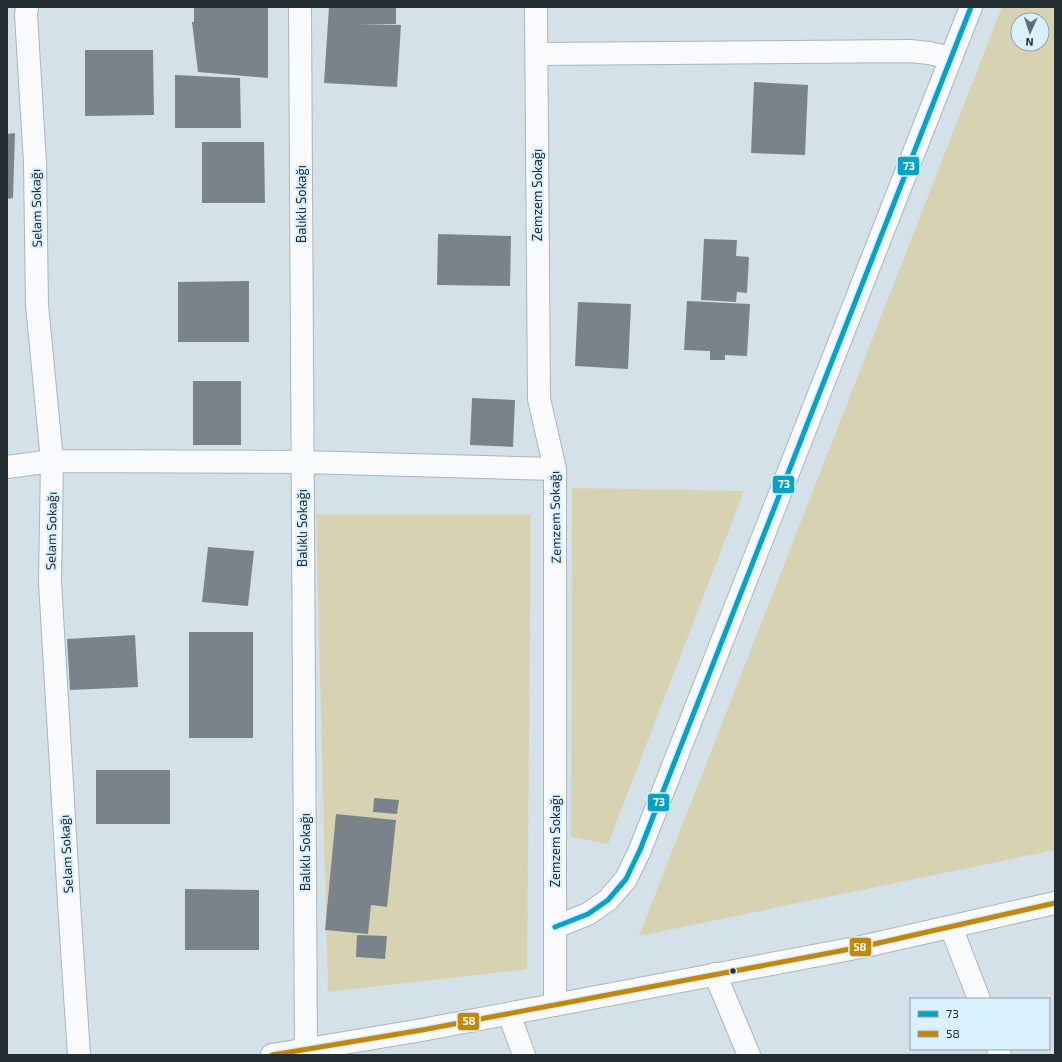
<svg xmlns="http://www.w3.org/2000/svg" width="1062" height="1062" viewBox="0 0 1062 1062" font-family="'Exo 2',sans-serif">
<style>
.green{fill:#d7d3b2;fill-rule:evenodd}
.building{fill:#7a8389}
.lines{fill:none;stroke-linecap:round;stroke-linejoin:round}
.minor-casing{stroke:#abb5bb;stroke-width:24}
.tertiary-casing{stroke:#abb5bb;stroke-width:24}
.minor{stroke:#f9fafc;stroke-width:22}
.tertiary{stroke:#f9fafc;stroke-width:22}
.bus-1-casing{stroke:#d9f0fe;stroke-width:8}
.bus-2-casing{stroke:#d9f0fe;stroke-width:8}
.bus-1{stroke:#02a3c6;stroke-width:5}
.bus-2{stroke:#c2880c;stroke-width:5}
.bus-dot{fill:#242d32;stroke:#d9f0fe;stroke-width:1.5}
.labels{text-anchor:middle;stroke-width:4;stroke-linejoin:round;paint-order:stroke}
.street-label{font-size:13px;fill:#242d32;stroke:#d9f0fe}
.line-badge{stroke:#d9f0fe;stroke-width:1.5}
.badge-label{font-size:11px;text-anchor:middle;font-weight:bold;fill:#fff}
</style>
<rect width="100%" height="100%" fill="#d4e1e9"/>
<path class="green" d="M1002 7H1055V850L639 936ZM1018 20H1042V44H1018Z
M572 488 744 491 608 844 571 837Z
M316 515H531L527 969 328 992Z"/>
<path class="building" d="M194 7H268V78L198 72 192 22H194Z
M329 7H396V24H359L401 25 397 87 324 83Z
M85 50H153L154 115 85 116Z
M175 75 240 78 241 128H175Z
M754 82 808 85 805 155 751 153Z
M15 133 13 198 7 199V134Z
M202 142H264L265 203H202Z
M438 234 511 236 510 286 437 285Z
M704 239 737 240 736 256 749 257 747 293 737 292 736 302 701 300Z
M249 281V342H178V282Z
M687 301 750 304 747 356 725 355V360H710V351L684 350Z
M578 302 631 304 628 369 575 366Z
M193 381H241V445H193Z
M472 398 515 400 513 447 470 445Z
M208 547 254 551 248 606 202 602Z
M189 632H253V738H189Z
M135 635 138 687 70 690 67 639Z
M96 770H170V824H96Z
M374 798 399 800 397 814 373 812Z
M336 814 396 820 387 907 371 905 368 934 325 930Z
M185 889 259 890V950H185Z
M357 935 387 936 385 959 356 957Z"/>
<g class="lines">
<g class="minor-casing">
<path id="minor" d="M27 7 26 15 35 162 37 305 52 461 50 582 70 919 79 1055
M300 7 306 1049
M536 7 539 399 555 469V1005
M537 54 910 51 929 53 951 58
M7 467 52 461 302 462 555 469
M555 927 588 914 608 900 626 879 640 850 971 7
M951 927 979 999
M715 974 749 1055
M509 1014 524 1055
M998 1049 1000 1055"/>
</g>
<g class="tertiary-casing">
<path id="tertiary" d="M272 1055 422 1030 861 947 1055 903"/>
</g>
<use href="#minor" class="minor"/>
<use href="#tertiary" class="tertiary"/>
<g class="bus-1-casing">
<path id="bus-1" d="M555 927 588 914 608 900 626 879 640 850 971 7"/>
</g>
<g class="bus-2-casing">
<path id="bus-2" d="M272 1055 422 1030 861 947 1055 903"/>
</g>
<use href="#bus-1" class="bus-1"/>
<use href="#bus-2" class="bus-2"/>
</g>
<circle class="bus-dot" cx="733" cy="971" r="3.5"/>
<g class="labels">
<g class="street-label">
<text transform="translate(537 195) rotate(-90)" y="5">Zemzem Sokağı</text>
<text transform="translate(301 204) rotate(-90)" y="5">Balıklı Sokağı</text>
<text transform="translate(36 208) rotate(-91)" y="5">Selam Sokağı</text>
<text transform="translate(555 517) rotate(-91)" y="5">Zemzem Sokağı</text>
<text transform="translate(302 528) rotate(-90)" y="5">Balıklı Sokağı</text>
<text transform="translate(51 531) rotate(-89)" y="5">Selam Sokağı</text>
<text transform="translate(555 841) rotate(-90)" y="5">Zemzem Sokağı</text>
<text transform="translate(305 852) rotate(-90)" y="5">Balıklı Sokağı</text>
<text transform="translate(66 854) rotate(-93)" y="5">Selam Sokağı</text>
</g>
</g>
<g class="line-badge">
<rect x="897" y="156" width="23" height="20" rx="4" fill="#02a3c6"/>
<rect x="772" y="475" width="23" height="19" rx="4" fill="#02a3c6"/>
<rect x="647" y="793" width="23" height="19" rx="4" fill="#02a3c6"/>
<rect x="849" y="937" width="23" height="20" rx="4" fill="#c2880c"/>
<rect x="457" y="1012" width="23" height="19" rx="4" fill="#c2880c"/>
</g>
<g class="badge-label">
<text x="909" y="170">73</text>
<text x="784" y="488">73</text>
<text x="659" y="806">73</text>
<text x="860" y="951">58</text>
<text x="469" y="1025">58</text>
</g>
<rect width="1062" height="1062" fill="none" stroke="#242d32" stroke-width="16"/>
<rect x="910" y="998" width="140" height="52" fill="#d9f0fe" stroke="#91a2ac"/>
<rect x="918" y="1011" width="20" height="6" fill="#02a3c6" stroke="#91a2ac"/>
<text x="946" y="1018" font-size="12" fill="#242d32">73</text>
<rect x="918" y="1031" width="20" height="6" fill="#c2880c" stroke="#91a2ac"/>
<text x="946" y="1038" font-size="12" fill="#242d32">58</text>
<g transform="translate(1030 32) rotate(183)"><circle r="19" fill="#d9f0fe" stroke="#91a2ac"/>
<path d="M0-3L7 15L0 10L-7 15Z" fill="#626c72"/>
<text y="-6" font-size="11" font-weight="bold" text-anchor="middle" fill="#242d32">N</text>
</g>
</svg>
